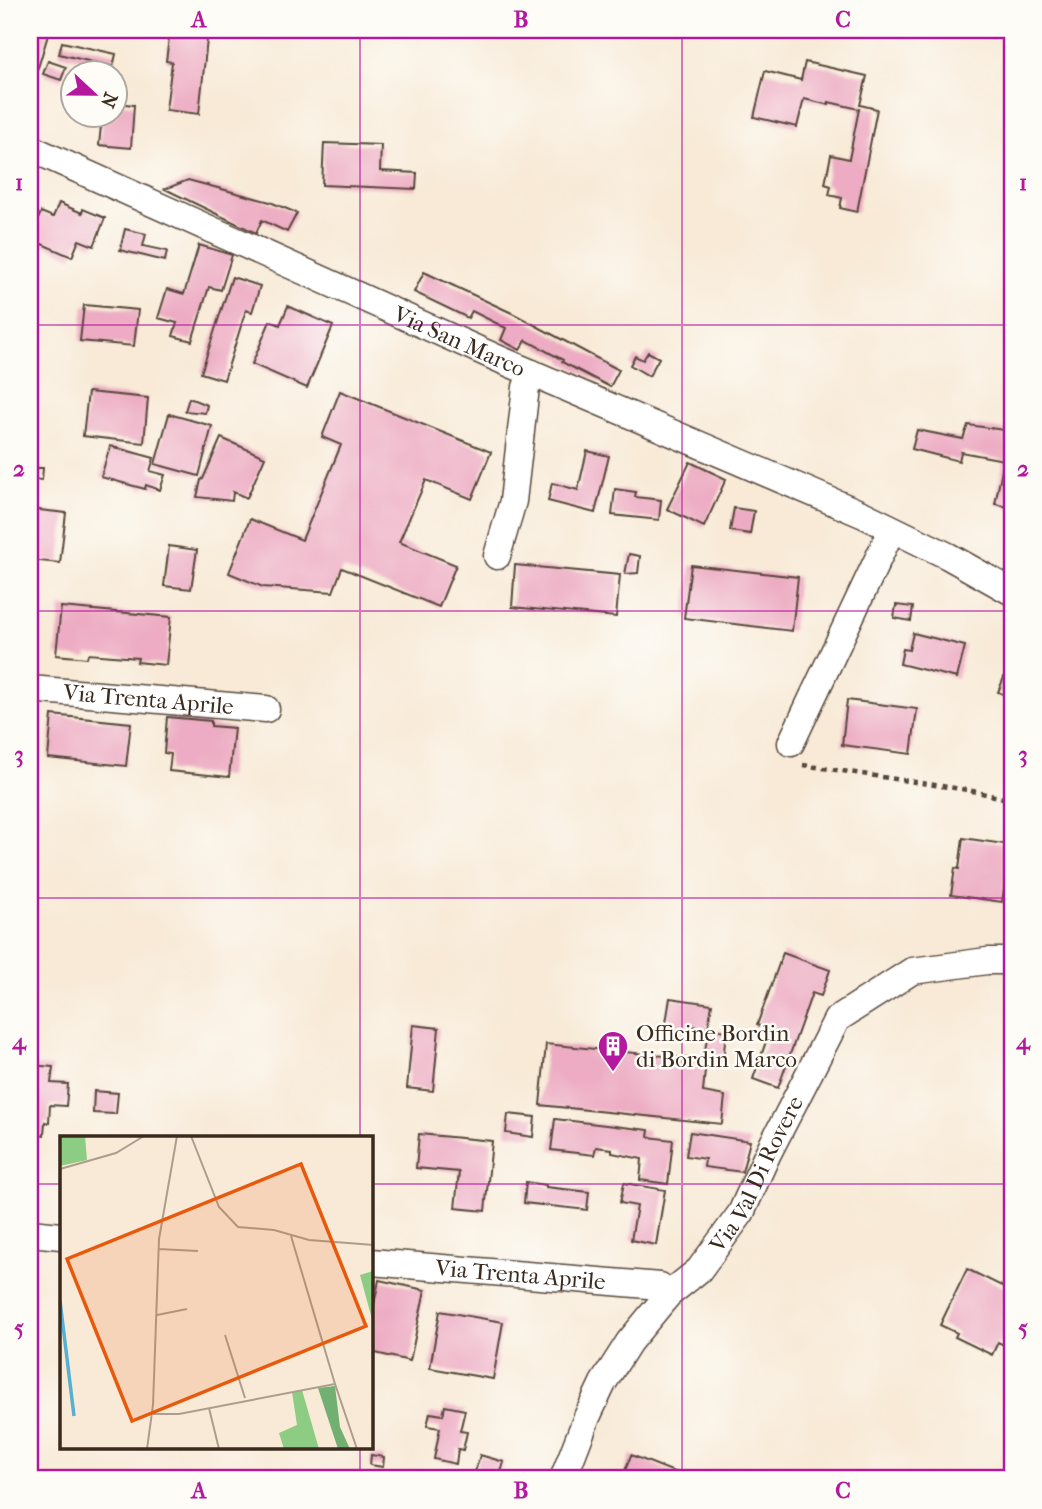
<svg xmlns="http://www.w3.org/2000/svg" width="1042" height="1509" viewBox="0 0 1042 1509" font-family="'IM FELL French Canon',serif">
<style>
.building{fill:#edacc3}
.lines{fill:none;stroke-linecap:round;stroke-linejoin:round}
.minor-casing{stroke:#57473a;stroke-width:29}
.path{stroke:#57473a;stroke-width:4.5;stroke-dasharray:5 5;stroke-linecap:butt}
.minor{stroke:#fff;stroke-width:26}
.grid{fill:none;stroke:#b5179e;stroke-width:2;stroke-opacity:0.55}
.labels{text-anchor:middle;stroke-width:5;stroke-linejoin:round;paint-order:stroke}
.street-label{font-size:23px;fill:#3b2a1e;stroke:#fdfcf7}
.poi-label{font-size:23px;fill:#3b2a1e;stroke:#fdfcf7;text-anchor:start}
.inset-river{fill:none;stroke:#56b0d4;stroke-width:3.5}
.inset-road{fill:none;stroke:#ac9d8d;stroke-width:2}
.view{fill:#e8590c;fill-opacity:0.15;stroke:#e8590c;stroke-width:3.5}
.inset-edge{fill:none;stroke:#3b2a1e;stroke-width:3.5}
.neatline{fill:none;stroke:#b5179e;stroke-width:2.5}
.grid-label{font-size:23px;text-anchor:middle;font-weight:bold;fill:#b5179e}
</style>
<rect width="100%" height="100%" fill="#fdfcf7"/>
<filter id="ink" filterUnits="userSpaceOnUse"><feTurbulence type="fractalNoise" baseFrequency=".0143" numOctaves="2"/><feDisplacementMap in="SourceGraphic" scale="14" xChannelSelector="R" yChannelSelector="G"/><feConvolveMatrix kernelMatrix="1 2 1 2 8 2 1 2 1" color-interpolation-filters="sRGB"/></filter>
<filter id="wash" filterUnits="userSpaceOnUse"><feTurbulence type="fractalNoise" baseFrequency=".00686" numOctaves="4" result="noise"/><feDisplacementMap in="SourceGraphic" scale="28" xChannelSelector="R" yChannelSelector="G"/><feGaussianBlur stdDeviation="1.57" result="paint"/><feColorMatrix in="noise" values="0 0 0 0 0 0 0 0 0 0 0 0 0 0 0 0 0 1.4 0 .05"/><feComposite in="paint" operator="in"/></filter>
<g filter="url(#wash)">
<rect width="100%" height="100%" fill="#f8ead7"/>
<g id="blocks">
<path class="building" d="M30 30 48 35 34 81 30 80Z
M170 30H208L199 114 166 110 172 62 166 61Z
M62 42 116 54 113 67 59 54Z
M48 61 66 67 61 80 43 74Z
M805 62 867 76 860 105 877 109 857 212 840 208 842 198 829 195 831 186 825 184 831 155 849 159 859 109 829 102V105L804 99 797 127 754 117 765 71 801 80Z
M95 68 113 73V74H94Z
M116 74 123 76 116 98Z
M116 103 134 105 131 148 99 145 101 126 82 125V116H116Z
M324 143 381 145 380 171 417 173 416 189 322 185Z
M188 180 270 202 297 213 287 232 262 220 256 233 165 189Z
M59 203 82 213 83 209 105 218 94 246 79 240 72 257 30 239 41 212 53 217Z
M125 229 146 234 143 246 167 251 165 261 120 250Z
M199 245 232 255 221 290 209 287 192 341 173 336 177 323 158 318 167 289 184 294Z
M424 272 514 314 619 370 610 387 562 362 563 360 526 340 520 350 501 340 506 328 472 311 468 318 414 292Z
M232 277 260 286 252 312 246 310 224 380 201 373Z
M84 305 138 310 134 346 80 341Z
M288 306 333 326 307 388 252 364 270 321 280 325Z
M648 352 659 358 649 376 630 365 635 356 643 360Z
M340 391 491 452 472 499 426 480 399 542 456 565 439 607 342 568 333 592 263 587 229 573 250 519 302 540 341 445 322 437Z
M88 392 148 398 144 443 83 436Z
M189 398 207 405 205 413 185 411Z
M169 414 212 426 199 476 155 464Z
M968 425 1012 431V508L995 504 1004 460 961 452 959 461 912 449 917 430 963 439Z
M221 438 265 457 247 498 233 492 232 501 197 497 201 480 203 479Z
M110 446 154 458 150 471 165 475 160 490 146 485 145 489 101 477Z
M587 451 609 456 595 513 548 501 552 483 578 490Z
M30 454H36L34 468H43L42 480 30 479Z
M690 462 726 479 704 527 667 509Z
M615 489 636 492 635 497 661 500 659 520 612 515Z
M734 508 754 511 750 534 730 531Z
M30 509 66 513 60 563 30 560Z
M169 546 197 550 191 589 164 586Z
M629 554 640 556 638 573 625 574Z
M515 565 620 575 616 617 512 607Z
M691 565 798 577 792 631 684 618Z
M896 605 913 607 911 621 894 618Z
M61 607 171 617 166 665 137 662 138 658 88 654 87 658 56 655Z
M913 633 965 646 957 678 900 664 903 649 909 650Z
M1012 658V698L998 692Z
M847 700 917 709 911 754 842 745Z
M52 715 131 723 126 766 48 758Z
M167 717 211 721V726L234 728 229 777 169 771 171 754 164 753Z
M963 838 1011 845 1002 902 951 895 955 868 959 869Z
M783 953 830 970 821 996 812 993 778 1088 753 1079 770 1030 757 1025Z
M670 998 712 1004 708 1028 726 1031 723 1062 706 1060 703 1092 725 1096 722 1124 540 1105 546 1044 704 1060 708 1028 692 1026 691 1033 665 1029Z
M413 1025 439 1028 433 1091 407 1088Z
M30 1065 53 1067 51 1083 68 1084 66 1106 50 1105 49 1123 45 1122 44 1135 30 1134Z
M94 1091 118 1093 116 1114 93 1113Z
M508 1114 535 1117 533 1137 506 1133Z
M555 1119 649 1130 648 1137 673 1140 668 1184 640 1180 642 1159 612 1153V1149L596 1147 594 1155 551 1150Z
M690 1132 750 1141 742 1172 704 1167 705 1159 686 1156Z
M419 1134 492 1141 485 1211 455 1208 459 1172 416 1168Z
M526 1182 546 1185V1187L589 1192 587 1210 524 1203Z
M624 1183 665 1190 656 1245 631 1240 637 1206 620 1203Z
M967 1269 1012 1291V1349L998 1342 992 1355 955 1337 957 1333 940 1325Z
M379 1280 425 1290 410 1361 371 1352V1319Z
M440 1311 503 1322 493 1379 430 1368Z
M445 1406 465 1410 460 1431 467 1432 463 1450 458 1449 456 1464 434 1459 440 1428 427 1426 430 1413 443 1415Z
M371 1455 384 1457 383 1467 370 1465Z
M480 1455 504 1462 499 1479H473Z
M631 1455 682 1475 681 1479H622Z"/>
</g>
</g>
<g filter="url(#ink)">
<use href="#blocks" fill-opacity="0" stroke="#57473a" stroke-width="2"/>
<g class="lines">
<g class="minor-casing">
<g id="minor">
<path id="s1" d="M30 148 499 359 864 515 948 556 1012 592"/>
<path d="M497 556 513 501 526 387 532 373"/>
<path id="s2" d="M30 689 266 709"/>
<path d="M791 743 892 529"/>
<path d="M30 1233 61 1236"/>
<path id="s3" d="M371 1262 660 1286 668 1295"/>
<path id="s4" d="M563 1479 587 1417 603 1383 629 1342 668 1295 699 1270 741 1213 768 1153 837 1019 912 971 987 961H1012"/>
</g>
</g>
<path class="path" d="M803 765 968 790 1012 800"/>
<use href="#minor" class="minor"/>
</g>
</g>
<path class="grid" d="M360 30V1138M682 30V1479M30 325H1012M30 611H1012M30 898H1012M30 1184H61M371 1184H1012M360 1448V1479"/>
<defs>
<g id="building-pin" transform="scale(1.575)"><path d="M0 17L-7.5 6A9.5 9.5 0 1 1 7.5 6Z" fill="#b5179e" stroke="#fdfcf7"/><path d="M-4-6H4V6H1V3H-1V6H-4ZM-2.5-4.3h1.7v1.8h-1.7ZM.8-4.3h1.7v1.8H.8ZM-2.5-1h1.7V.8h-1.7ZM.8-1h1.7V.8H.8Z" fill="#fff"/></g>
</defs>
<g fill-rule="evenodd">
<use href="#building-pin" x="613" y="1046"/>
</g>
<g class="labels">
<g class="street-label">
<text dy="8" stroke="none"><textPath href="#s1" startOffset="471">Via San Marco</textPath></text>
<text dy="8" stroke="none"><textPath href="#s2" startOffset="119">Via Trenta Aprile</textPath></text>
<text dy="8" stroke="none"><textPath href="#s4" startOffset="366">Via Val Di Rovere</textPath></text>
<text dy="8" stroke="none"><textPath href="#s3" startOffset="150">Via Trenta Aprile</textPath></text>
</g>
<g class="poi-label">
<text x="636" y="1041">Officine Bordin<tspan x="636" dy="26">di Bordin Marco</tspan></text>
</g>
</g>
<g transform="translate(60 1136)">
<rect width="313" height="313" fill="#f8ead7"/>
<path d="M0 0H25L27 24 0 30ZM313 135H314L313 187 300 139ZM242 254 259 313H224L219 297 237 289 232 256Z" fill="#8dcc83"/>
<path d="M275 250 280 291 290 313H278L258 252Z" fill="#72b071"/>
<path class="inset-river" d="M0 165 14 280"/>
<path class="inset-road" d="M131 0 159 71 178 91 214 94 249 104 314 109M0 33 56 17 84 0M98 113 138 115M97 179 127 173M165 199 185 262M275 248 297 313M149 272 159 313M93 278H119L275 248 231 100M87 313 93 269 99 103 117 0"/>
<path class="view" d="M241 28 306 190 72 285 7 123Z"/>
<rect width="313" height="313" class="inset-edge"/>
</g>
<rect width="1042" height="1509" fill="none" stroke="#fdfcf7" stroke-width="77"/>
<g transform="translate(94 94) rotate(112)"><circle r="33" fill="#fdfcf7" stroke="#afa8a0" stroke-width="2"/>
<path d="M0-5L12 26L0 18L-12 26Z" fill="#b5179e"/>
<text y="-10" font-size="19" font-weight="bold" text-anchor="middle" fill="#3b2a1e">N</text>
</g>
<rect x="38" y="38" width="966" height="1432" class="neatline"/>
<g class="grid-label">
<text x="199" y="27">A</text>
<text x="521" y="27">B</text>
<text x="843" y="27">C</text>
<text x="19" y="190">1</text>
<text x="1023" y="190">1</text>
<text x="19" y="476">2</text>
<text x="1023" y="476">2</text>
<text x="19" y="762">3</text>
<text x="1023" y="762">3</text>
<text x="19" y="1049">4</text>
<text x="1023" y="1049">4</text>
<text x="19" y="1335">5</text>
<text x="1023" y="1335">5</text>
<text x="199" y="1498">A</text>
<text x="521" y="1498">B</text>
<text x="843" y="1498">C</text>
</g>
</svg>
